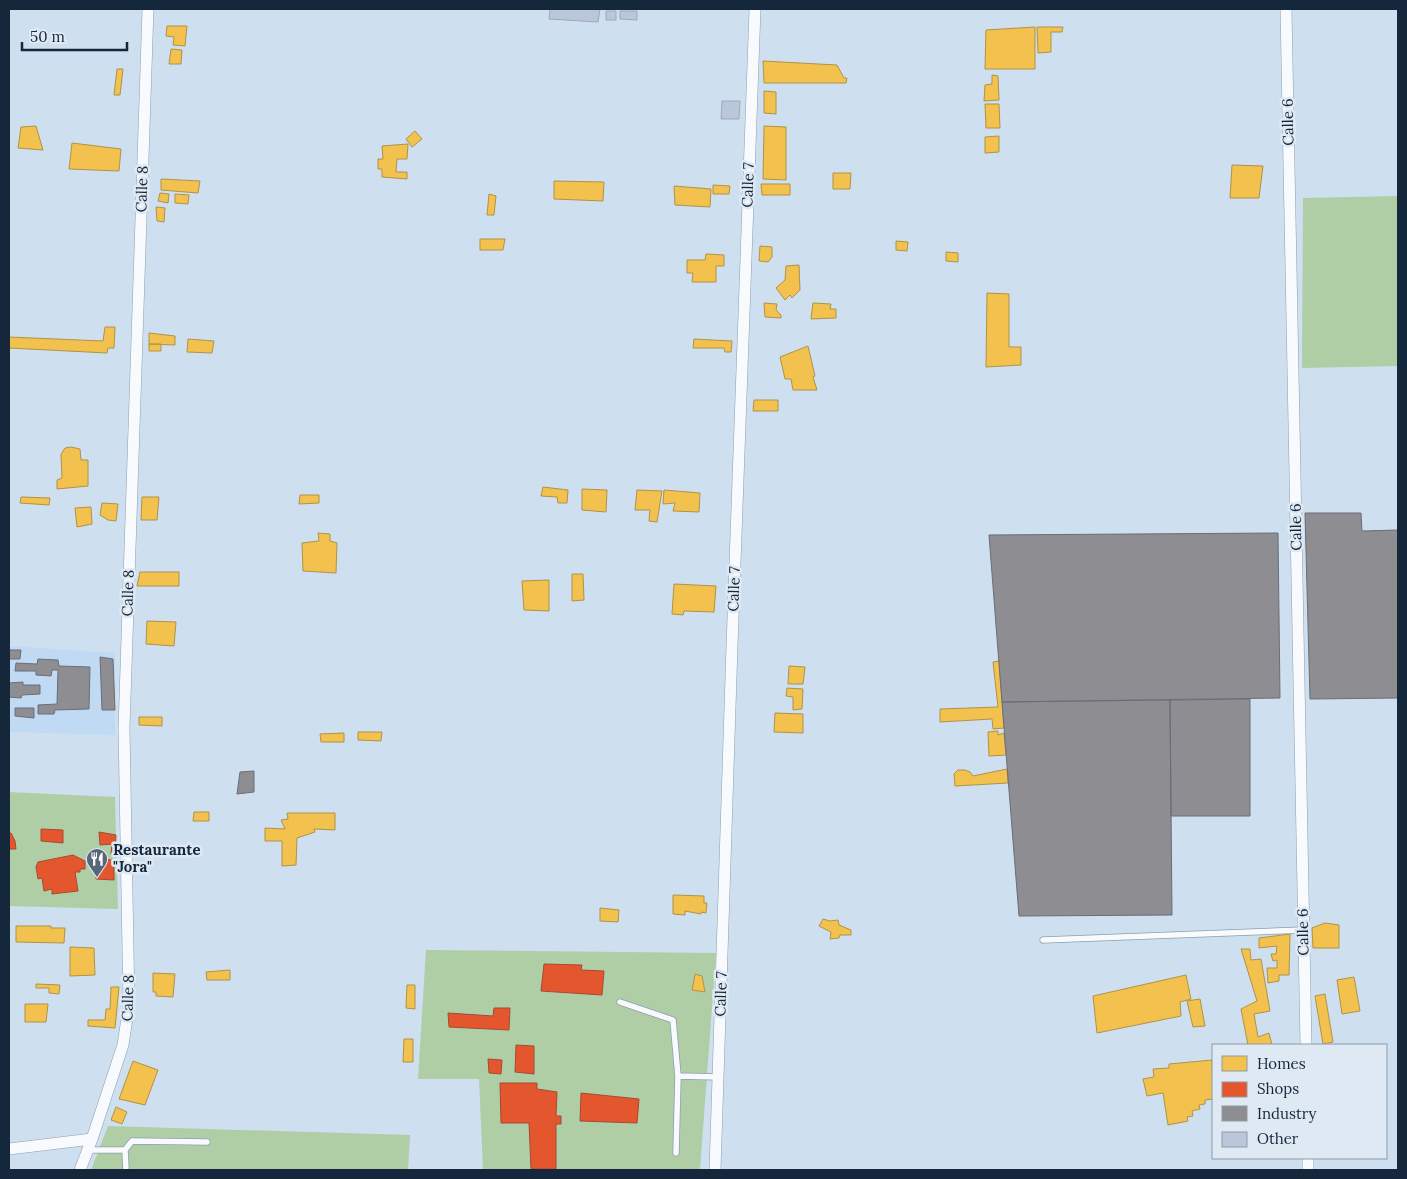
<svg xmlns="http://www.w3.org/2000/svg" width="1407" height="1179" viewBox="0 0 1407 1179" font-family="Lora,serif">
<style>
.built{fill:#c0daf4}
.green{fill:#afcea6}
.homes{fill:#f2c14e;stroke:#af9348}
.shops{fill:#e4572e;stroke:#a64932}
.industry{fill:#8d8d92;stroke:#696e78}
.building{fill:#bac6d9;stroke:#9ea9bb}
.lines{fill:none;stroke-linecap:round;stroke-linejoin:round}
.lane-casing{stroke:#8d9eae;stroke-width:7}
.street-casing{stroke:#8d9eae;stroke-width:12}
.lane{stroke:#f8fafd;stroke-width:5.5}
.street{stroke:#f8fafd;stroke-width:11}
.labels{text-anchor:middle;stroke-width:5;stroke-linejoin:round;paint-order:stroke}
.street-label{font-size:15px;fill:#14273b;stroke:#dfe9f3}
.poi-label{font-size:15px;font-weight:bold;fill:#14273b;stroke:#dfe9f3;text-anchor:start}
</style>
<rect width="100%" height="100%" fill="#cedff0"/>
<path class="built" d="M9 646 115 653V735L9 732Z"/>
<path class="green" d="M1398 196V366L1302 368 1303 198Z
M9 792 115 797 118 909 9 906Z
M426 950 716 953 700 1170H483L479 1079H418Z
M108 1126 410 1135 408 1170H91Z"/>
<path class="homes" d="M167 26H187L185 46 173 45 174 37 166 36Z
M1035 27V69H985L986 30Z
M1037 27H1063L1062 32H1051V52L1038 53Z
M171 49 182 50 181 64H169Z
M763 61 837 65 844 78H847L846 83H764Z
M117 69H123L120 95H114Z
M992 75 998 76 999 100 984 101 985 85 992 84Z
M764 91 776 92V114L764 113Z
M985 104H999L1000 128H986Z
M36 126 43 150 18 148 21 127Z
M764 126 786 127V180L763 179Z
M415 131 422 139 412 147 406 139Z
M999 136V152L985 153V137Z
M72 143 121 149 119 171 69 169Z
M408 144 407 159H397L396 172H407V179L382 177V169H378V159H383L382 146Z
M1232 165 1263 166 1259 198H1230Z
M833 173H851L850 189H833Z
M161 179 200 181 198 193 161 190Z
M554 181 604 182 603 201 554 199Z
M761 184H790V195H762Z
M713 185 730 186 729 194H713Z
M674 186 711 189 710 207 675 205Z
M160 193 169 194 168 203 158 201Z
M175 194 189 195 188 204 175 203Z
M489 194 496 196 494 215H487Z
M156 207 165 208 164 222 157 221Z
M480 239H505L503 250H480Z
M896 241 908 242 907 251 896 250Z
M760 246 772 247V257L768 262 759 261Z
M946 252 958 253V262L946 261Z
M706 254 724 255V266H716V282H692L693 273H687V260H705Z
M799 265 800 290 792 298 790 295 785 300 776 288 785 280 786 266Z
M987 293 1009 294V347H1021V365L986 367Z
M764 303 777 304 776 310 781 315V318L765 317Z
M813 303 831 304 830 309H836V318L811 319Z
M105 327H115L114 348H108L107 353 9 348V337L103 341Z
M149 333 175 336V345L149 344Z
M188 339 214 341 212 353 187 352Z
M694 339 732 341 731 352H725L724 348H693Z
M149 344H161V351H149Z
M808 346 815 376 813 377 817 390H793L791 379H785L780 357Z
M754 400H778V411H753Z
M71 447 80 449 81 460H88V486L57 489V480L62 478 61 454 65 448Z
M543 487 568 490 567 503H558L557 497 541 496Z
M582 489 607 490 606 512 582 510Z
M637 490 662 491 657 522 649 521 650 510H635Z
M664 490 700 493 699 512 673 511 675 503 663 504Z
M300 495H319V503L299 504Z
M21 497 50 498 49 505 20 503Z
M142 497H159L157 520H141Z
M102 503 118 504 116 521 108 520 100 515Z
M91 507 92 524 77 527 75 508Z
M318 533 330 534V541L337 543 336 573 303 571 302 543 319 541Z
M140 572H179V586H137Z
M572 574H583L584 600 572 601Z
M549 580V611L524 610 522 581Z
M674 584 716 586 714 612 684 611 683 615 672 614Z
M147 621 176 622 174 646 146 644Z
M999 661 1004 728 993 729 992 719 940 722V709L998 707 993 662Z
M789 666 805 667 803 684H788Z
M787 688 803 689 802 709 793 710V697L786 696Z
M775 713 803 714V733L774 732Z
M139 717H162V726L139 725Z
M998 731V735L1004 733 1006 755 989 756 988 732Z
M358 732H382L381 741 358 740Z
M344 733V742H321L320 734Z
M1007 769 1008 783 955 786 954 774 958 770H965L970 772 973 776Z
M194 812H209V821H193Z
M287 813H335V830L314 829 315 832 297 838 296 865 282 866V841H265V828L285 829 281 820 288 819Z
M673 895 704 896V903H707L706 913 701 912V914L685 911V915L673 914Z
M600 908 619 910 618 922 600 921Z
M823 919 830 921 838 920 839 925 851 930V935H840L839 938 830 939 831 932 819 926Z
M1325 923 1339 925V948H1313L1312 928Z
M16 926H51V928H65L64 943 16 942Z
M1290 934 1289 975H1279V981L1268 983 1267 968H1277V960L1273 961 1271 954H1276L1277 946 1259 948V938Z
M70 947 94 948 95 975 70 976Z
M1241 949H1250L1251 960 1261 959 1270 1011 1254 1014 1258 1037 1269 1033 1272 1045H1248L1241 1009 1257 1001Z
M230 970V980H207L206 972Z
M153 973 175 974 173 997 156 996V992H153Z
M695 974 702 976 705 992 692 990Z
M1186 975 1191 999 1180 1002 1181 1016 1097 1033 1093 996Z
M1354 977 1360 1011 1342 1014 1337 980Z
M36 984 60 985 59 994 49 993V988H36Z
M407 985H415V1009L406 1008Z
M111 987H119L115 1028 88 1026V1020H105L106 1009H110Z
M1325 994 1333 1042 1323 1044 1315 996Z
M1200 999 1205 1026 1193 1027 1187 1001Z
M25 1004H48L46 1022H25Z
M404 1039H413V1062H403Z
M1212 1060 1213 1099 1205 1100V1104L1199 1105 1200 1109 1192 1111 1193 1116 1187 1117 1188 1121 1168 1125 1163 1093 1147 1096 1143 1079 1154 1077 1153 1069 1169 1068V1064Z
M133 1061 158 1070 145 1105 119 1099Z
M116 1107 127 1112 122 1124 111 1120Z"/>
<path class="shops" d="M41 829 63 830V843L41 841Z
M99 832 116 835 115 854H111L112 844 100 845Z
M9 833H11L15 841 16 849H9Z
M73 855 85 861V869H80V872H75L78 891 52 894V889L44 891 42 878 38 879 36 867 38 862Z
M96 859 114 860V880L96 879Z
M544 964 582 965 581 970 604 971 602 995 541 991Z
M494 1008H510L509 1030 449 1027 448 1013 493 1016Z
M516 1045 534 1046V1074L515 1072Z
M488 1059 502 1060 501 1074 489 1073Z
M500 1083H537V1089L557 1092 556 1116H561V1124H556V1169H531L529 1123H501Z
M581 1093 639 1099 637 1123 580 1121Z"/>
<path class="industry" d="M1305 513H1361L1362 531 1398 530V698L1310 699Z
M1278 533 1280 698 1002 702 989 535Z
M9 650H21L20 659H9Z
M100 657 113 659 115 710H102Z
M38 659 58 660 59 666 90 667 89 709 55 710 54 714H38V705L57 704 58 670H52L51 676 36 675V671H15L16 663 37 664Z
M23 682V685H40V694L22 695 21 698 9 697V683Z
M1250 699V816H1171L1170 700Z
M1170 700 1172 915 1019 916 1002 702Z
M15 708H34V718L15 716Z
M254 771V792L237 794 240 772Z"/>
<path class="building" d="M550 9H600L598 22 549 19Z
M606 11H616V20H606Z
M620 11H637V20L620 19Z
M722 101H740L739 119H721Z"/>
<g class="lines">
<g class="lane-casing">
<path id="lane" d="M1043 940 1303 930
M620 1002 673 1020 678 1076
M88 1150H125
M676 1153 678 1076 718 1077
M126 1170 125 1150 132 1141 207 1142"/>
</g>
<g class="street-casing">
<path id="street" d="M1286 9 1306 1045
M9 1149 92 1139
M1308 1158V1170
M80 1170 92 1139 123 1045 129 1005 124 728 148 9
M715 1170 732 646 755 9"/>
</g>
<use href="#lane" class="lane"/>
<use href="#street" class="street"/>
</g>
<defs>
<g id="restaurant-pin" transform="scale(1.125)"><path d="M0 17L-7.5 6A9.5 9.5 0 1 1 7.5 6Z" fill="#55677a" stroke="#dfe9f3"/><path d="M-5-6h1v4h1v-4h1v4h1v-4h1v5L-1.5 .5V6h-2V.5L-5-1ZM5-6V6H3V1.5H1.5Q1.5-4 5-6Z" fill="#fff"/></g>
</defs>
<g fill-rule="evenodd">
<use href="#restaurant-pin" x="97" y="859"/>
</g>
<g class="labels">
<g class="street-label">
<text transform="translate(1288 122) rotate(-91)" y="5">Calle 6</text>
<text transform="translate(748 185) rotate(-88)" y="5">Calle 7</text>
<text transform="translate(142 189) rotate(-88)" y="5">Calle 8</text>
<text transform="translate(1296 527) rotate(-91)" y="5">Calle 6</text>
<text transform="translate(734 589) rotate(-88)" y="5">Calle 7</text>
<text transform="translate(128 593) rotate(-88)" y="5">Calle 8</text>
<text transform="translate(1303 932) rotate(-91)" y="5">Calle 6</text>
<text transform="translate(721 994) rotate(-88)" y="5">Calle 7</text>
<text transform="translate(128 998) rotate(-88)" y="5">Calle 8</text>
</g>
<g class="poi-label">
<text x="113" y="855">Restaurante<tspan x="113" dy="17">"Jora"</tspan></text>
</g>
</g>
<rect width="1407" height="1179" fill="none" stroke="#14273b" stroke-width="20"/>
<rect x="1212" y="1044" width="175" height="115" fill="#dfe9f3" stroke="#8e9ba9"/>
<rect x="1222" y="1056" width="25" height="15" fill="#f2c14e" stroke="#8e9ba9"/>
<text x="1257" y="1069" font-size="15" fill="#14273b">Homes</text>
<rect x="1222" y="1082" width="25" height="15" fill="#e4572e" stroke="#8e9ba9"/>
<text x="1257" y="1094" font-size="15" fill="#14273b">Shops</text>
<rect x="1222" y="1106" width="25" height="15" fill="#8d8d92" stroke="#8e9ba9"/>
<text x="1257" y="1119" font-size="15" fill="#14273b">Industry</text>
<rect x="1222" y="1132" width="25" height="15" fill="#bac6d9" stroke="#8e9ba9"/>
<text x="1257" y="1144" font-size="15" fill="#14273b">Other</text>
<path d="M22 42v8h105v-8" fill="none" stroke="#14273b" stroke-width="2.5"/>
<text x="30" y="42" font-size="15" fill="#14273b" stroke="#dfe9f3" stroke-width="4" paint-order="stroke">50 m</text>
</svg>
